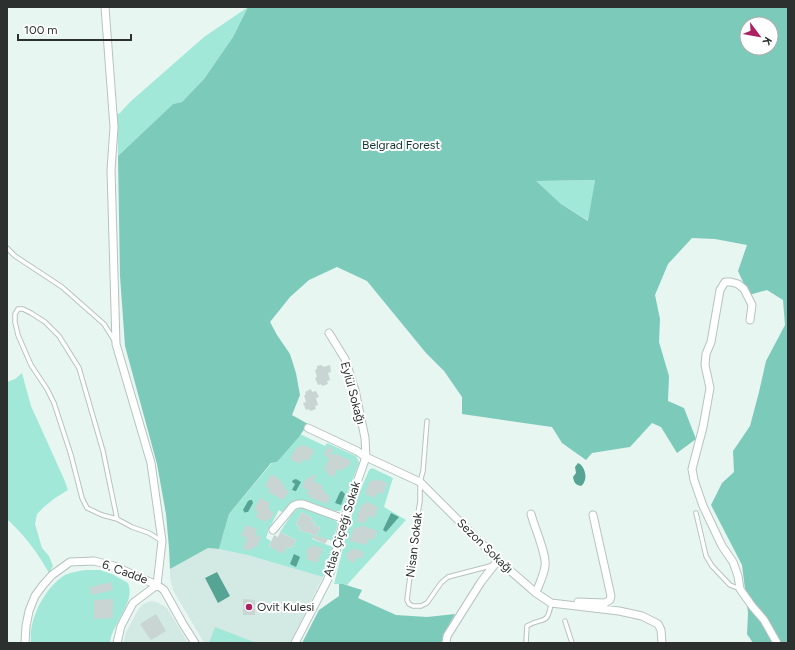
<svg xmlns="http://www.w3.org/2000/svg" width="795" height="650" viewBox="0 0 795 650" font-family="Figtree,sans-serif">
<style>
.built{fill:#d3e9e4}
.green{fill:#a2e8d8}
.forest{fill:#7ccaba;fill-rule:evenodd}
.water{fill:#56a494}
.building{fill:#c8d5d2}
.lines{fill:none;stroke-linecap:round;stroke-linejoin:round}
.lane-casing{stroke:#b6c3bf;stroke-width:5.5}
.street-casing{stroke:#b6c3bf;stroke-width:9}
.lane{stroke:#fff;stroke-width:3.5}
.street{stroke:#fff;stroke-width:7}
.poi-dot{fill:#ac2161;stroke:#fff;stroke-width:1.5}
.labels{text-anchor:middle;stroke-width:4;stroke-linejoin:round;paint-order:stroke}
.park-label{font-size:12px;fill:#10362f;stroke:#fff}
.street-label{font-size:12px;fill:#2c3130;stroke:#fff}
.poi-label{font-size:12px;fill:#2c3130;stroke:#fff;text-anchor:start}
</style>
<rect width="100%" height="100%" fill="#e8f6f2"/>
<path class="built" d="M208 548 219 549 247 555 323 577 290 643H204L173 590 170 578V569Z
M151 601 157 602 167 608 188 643H123L126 632 138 610 143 604Z"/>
<path class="green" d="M248 7 233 37 204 79 182 102 173 104 118 156 117 114 120 113 130 102 204 37Z
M595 180 589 221 561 204 535 181Z
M22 373 31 406 64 479 68 490 55 498 44 507 37 514 35 524 42 548 49 556 53 566 49 573C37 552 26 537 9 521L7 520V382L15 379Z
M300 434 325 446 327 443 356 456 358 460 359 463 349 489 343 507 340 511H335L309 502 295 500 287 507 283 513 279 510 269 529 266 538 271 541 269 546 283 553 287 547 292 548 296 540 280 532 292 514 297 509 303 507 332 518 338 523 333 541 316 536 320 528 314 525 315 522 311 521 312 518 301 512 296 525 300 527 299 530 314 535 312 539 333 547 323 577 247 555 219 549 229 514 272 463 277 462Z
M372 468 393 478 384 507 406 520 347 585 343 584H334L350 520 358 496 369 470Z
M86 570H100L112 574 128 583C136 603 112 623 110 643H31C28 620 45 587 65 575 72 572 79 571 86 570Z
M215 627 254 642 253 643H209Z"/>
<path class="forest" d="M248 7H788V643H753L747 634 748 613 742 565 711 505 722 483 734 472 733 451 750 426 759 392 766 361 785 325 783 300 767 290 749 295 738 271 747 245 715 239 692 238 668 264 655 295 660 319 659 342 669 376 668 401 684 408 696 439 677 453 661 427 652 423 630 447 598 452 592 453 586 460 562 443 552 427 462 414V397L444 371 426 353 367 281 337 267 309 280 290 297 270 322 277 335 290 354 296 373 300 395 292 415 308 424 298 438 277 462 271 463 229 514 219 549 208 548 170 569 169 548 166 514 157 464 125 346 120 276 118 156 173 104 182 102 204 79 233 37ZM747 24H771V48H747ZM595 180 588 221 561 204 536 181Z
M339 584H343L362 590 358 598 396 615 427 617 455 614 447 628 441 643H302L319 610 339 596Z"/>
<path class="water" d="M578 463 580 464C586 469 588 481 581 486 576 485 574 483 573 477L576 473 575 467Z
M296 479 301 482 296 491H295L292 490 295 484 292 482 293 480Z
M342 491 345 494 341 505 335 503 340 492Z
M250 500H252L253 503 248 512H246L245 513 243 510 248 501Z
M391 513 399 517 386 532 383 530Z
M294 554 300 557 296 567 290 564Z
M217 572 230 596 218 603 205 578Z"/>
<path class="building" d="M322 365 323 367 330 365 331 372 328 373 330 380 327 381 328 384 322 386 321 384 318 385 315 378 317 377 315 370 317 369V366Z
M311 389 312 392 316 391 319 397 316 398 318 405 315 406 316 409 310 411 309 409 306 410 303 403 306 402 304 395H306L305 392Z
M303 445 314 450 309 461 303 459 301 464 290 459 296 448Z
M328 446 333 449 330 455 336 454 351 461 347 468 344 467 342 471 337 469 334 477 327 474 328 472 324 470 329 458 324 455Z
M271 474 282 481 281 483 285 486 283 488 289 491 283 500 268 492 270 489 265 486Z
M313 475 316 476 313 481 323 486 321 489 326 491 324 493 330 496 327 504 309 497 310 495 306 493 308 490 302 487 305 480Z
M380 480 387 483 383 494 378 492 375 498 365 494 370 481Z
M260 498 270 503 268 507 270 509 269 510 274 513 270 520 268 519 265 522 256 517 258 512 254 509Z
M367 502 378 507 374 518 369 516 366 521H365L363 524 357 521 358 518 357 517 361 506Z
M301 512 312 518 311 521 315 522 314 525 320 528 316 536 328 539 325 544 312 538 314 535 299 530 300 527 296 525Z
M246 525 257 529 255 533 257 534V536L261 537 256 548 252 547 251 551 243 548 247 538 241 536Z
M361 525 377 531 374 539H369L366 545 350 541 354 527 359 529Z
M280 532 296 540 292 548 287 547 283 554 269 546 274 535 278 537Z
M311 545 323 549 317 563 306 559 308 554 306 553 307 548 309 549Z
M351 548 364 552 362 558H356L354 563 347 560 349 558 346 557 348 552H350Z
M111 582 113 590 91 595 90 587Z
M113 599V618L94 619V600Z
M243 599 255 600V615H243Z
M156 614 166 631 151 640 140 624Z"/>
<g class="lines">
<g class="lane-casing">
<path id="lane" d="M7 248 15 256 62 287 104 324 114 340
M427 421 423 471 420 482V501L417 519V533L410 576 407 600 409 604 413 606H421L427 603 441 583 448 577 494 565
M696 513 706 556 712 566 730 585 740 589
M117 519 103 451 79 368 59 336 45 322 31 313 23 309H18L15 314V322L18 335 31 365 47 389 54 403 71 455 82 498 87 508 102 515 117 519 132 527 149 533 162 541
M565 621 572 643
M526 643 527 626C543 616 547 627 551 604"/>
</g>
<g class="street-casing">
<path id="street" d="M105 7 114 127 111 170 116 344 151 463 162 541 157 585 133 603 121 626 117 643
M750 320 752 305 744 289 738 284 731 282H725L720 290 711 342 706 354 705 365 710 388 703 427 692 469 694 480 703 506 722 546 733 562 738 576 740 589 752 606 764 620 777 643
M308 428 357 451 366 457 420 482 498 560 536 593 551 603 619 611 642 616 658 624 661 630 662 643
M531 514C534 526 547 555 545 566 544 575 539 584 536 593
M273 530 293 506 298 504H303L344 519
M578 602 605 603 610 600 611 596 593 515
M25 643 26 626 29 611 35 596 43 585 52 575 70 562 94 561 114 566 157 585 164 590 183 624 195 643
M295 643 327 581 332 568 344 519 366 457 365 438 355 390 345 359 329 333
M446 643 447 636 481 582 498 560"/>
</g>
<use href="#lane" class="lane"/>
<use href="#street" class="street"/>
</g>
<circle class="poi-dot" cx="249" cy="607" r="4"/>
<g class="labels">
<g class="park-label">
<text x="401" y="149">Belgrad Forest</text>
</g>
<g class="street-label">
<text transform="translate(353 393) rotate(75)" y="4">Eylül Sokağı</text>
<text transform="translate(342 529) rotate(-73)" y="4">Atlas Çiçeği Sokak</text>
<text transform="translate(414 545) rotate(-83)" y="4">Nisan Sokak</text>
<text transform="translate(485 546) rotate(44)" y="4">Sezon Sokağı</text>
<text transform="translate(125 572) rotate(20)" y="4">6. Cadde</text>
</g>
<g class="poi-label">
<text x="257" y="611">Ovit Kulesi</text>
</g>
</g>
<rect width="795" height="650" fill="none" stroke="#2c3130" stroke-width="16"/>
<g transform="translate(759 36) rotate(122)"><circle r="19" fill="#ffffff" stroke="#abadac"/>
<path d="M0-3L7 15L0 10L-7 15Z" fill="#ac2161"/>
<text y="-6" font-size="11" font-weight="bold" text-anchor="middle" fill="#2c3130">K</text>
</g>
<path d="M18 34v6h113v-6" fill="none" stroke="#2c3130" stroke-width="2"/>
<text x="24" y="34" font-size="12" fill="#2c3130" stroke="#ffffff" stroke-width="3" paint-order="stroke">100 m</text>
</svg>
